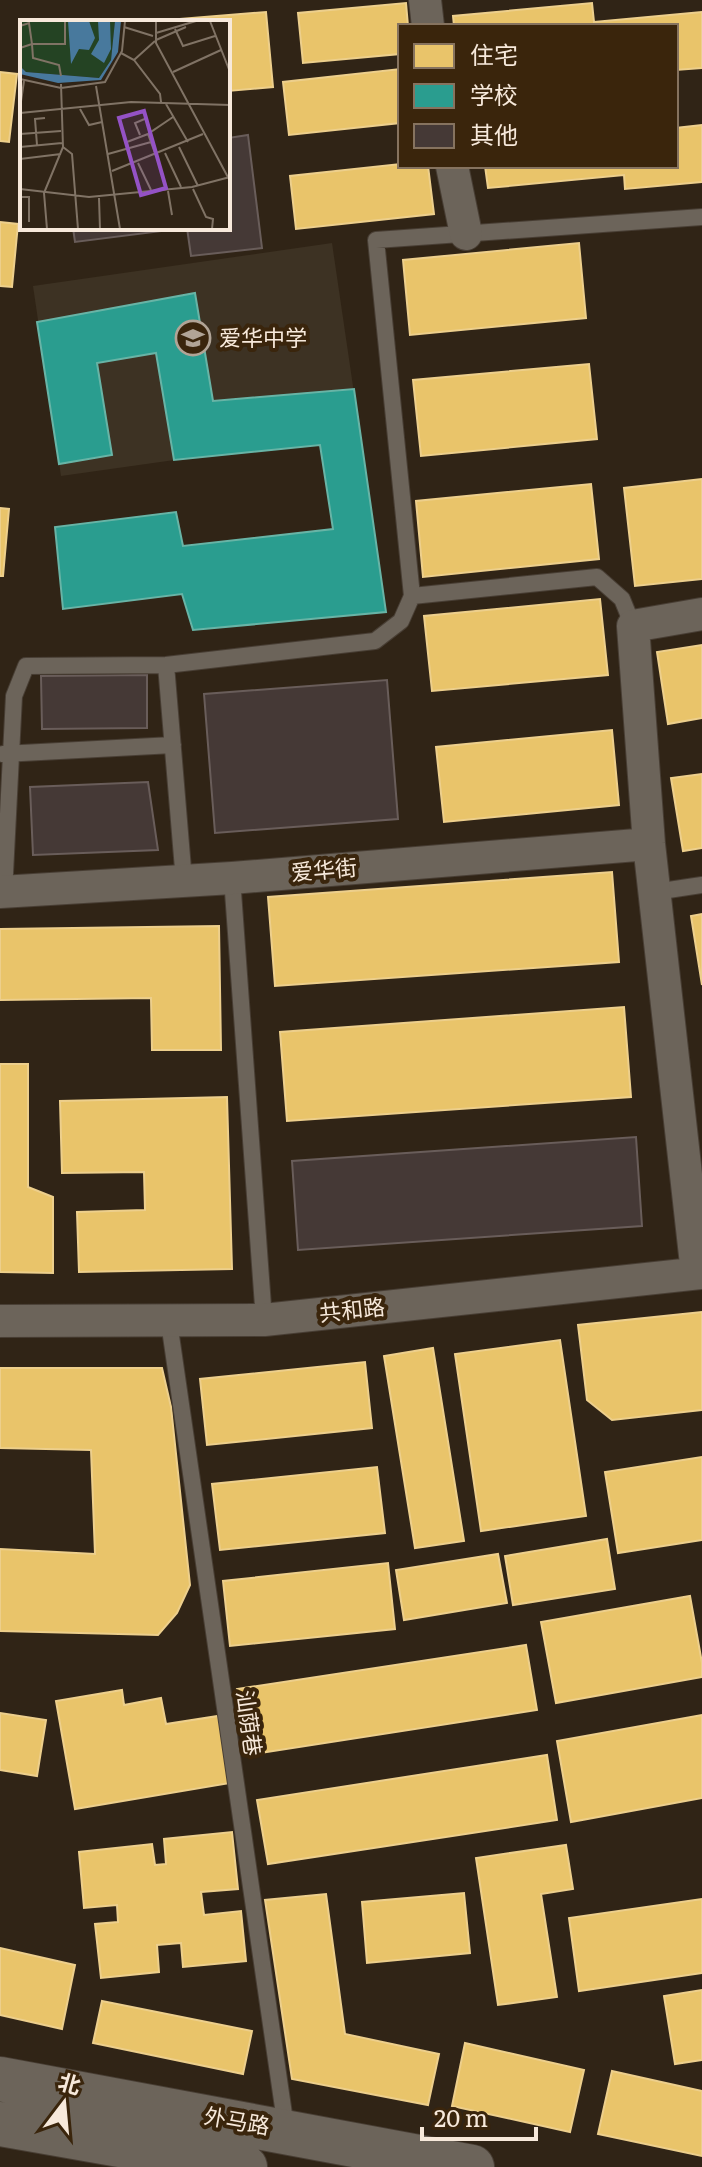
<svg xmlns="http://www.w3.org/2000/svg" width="702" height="2167" viewBox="0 0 702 2167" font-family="Literata,'Noto Sans SC',serif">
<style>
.education{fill:#3d3223}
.homes{fill:#e9c46a;stroke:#edcf8c;stroke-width:2}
.schools{fill:#2a9d8f;stroke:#68b4a6;stroke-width:2}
.building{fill:#453936;stroke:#695d5a;stroke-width:2}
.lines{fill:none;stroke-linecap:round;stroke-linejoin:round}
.lane-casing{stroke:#483e34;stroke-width:18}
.street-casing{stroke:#483e34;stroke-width:34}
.secondary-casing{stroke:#483e34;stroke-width:46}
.lane{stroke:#6c645a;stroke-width:16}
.street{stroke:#6c645a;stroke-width:32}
.secondary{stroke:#6c645a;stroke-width:44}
.labels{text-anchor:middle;stroke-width:8;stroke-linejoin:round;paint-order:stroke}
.poi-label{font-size:22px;fill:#f7e9db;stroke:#3a250c;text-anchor:start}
.street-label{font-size:22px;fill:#f7e9db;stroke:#3a250c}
.inset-road{fill:none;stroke:#807365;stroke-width:2}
.view{fill:#9452c5;fill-opacity:0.15;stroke:#9452c5;stroke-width:4}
.inset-edge{fill:none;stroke:#f7e9db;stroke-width:4}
</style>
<rect width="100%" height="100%" fill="#302416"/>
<path class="education" d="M332 243 360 434 61 476 33 286Z"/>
<path class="homes" d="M406 3 408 26H400V54L303 63 298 13Z
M592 3 594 22 702 12V68L676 70V26H454L453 16Z
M266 12 273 87 228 91V22H143Z
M400 69V123L289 135 283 82Z
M0 72 17 74 9 142 0 141Z
M702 125V182L625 189 624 175 488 188 485 166H676V128Z
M400 164V166H428L434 214 296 229 290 176Z
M0 222 18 224 12 287 0 286Z
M579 243 586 318 410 335 403 260Z
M589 364 597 439 421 456 413 380Z
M702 479V579L635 586 624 488Z
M591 484 599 559 423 577 416 501Z
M0 508 9 509 3 576H0Z
M600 599 608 675 432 691 424 616Z
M702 645V718L668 724 657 652Z
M612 730 619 805 444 822 436 747Z
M702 774V848L683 851 671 778Z
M612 872 619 962 275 986 268 897Z
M702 914V985L691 916Z
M219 926 221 1050H152L151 998 0 1000V929Z
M624 1007 631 1097 287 1121 280 1032Z
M0 1064H28V1187L53 1197V1273L0 1272Z
M227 1097 232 1269 79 1272 77 1212 145 1210 144 1172 62 1173 60 1101Z
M702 1312V1410L612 1420 587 1400 578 1325Z
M560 1340 586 1516 481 1531 455 1354Z
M433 1348 464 1541 415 1548 384 1356Z
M365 1362 372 1428 207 1445 200 1379Z
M0 1368H162L171 1407 190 1585 177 1613 158 1635 0 1631V1549L95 1554 91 1450 0 1448Z
M702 1457V1540L618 1553 605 1472Z
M377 1467 385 1533 220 1550 212 1484Z
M607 1539 615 1589 513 1605 505 1556Z
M498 1554 507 1603 404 1620 396 1570Z
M388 1563 395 1629 230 1646 223 1581Z
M690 1596 702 1663V1677L556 1703 541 1622Z
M526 1645 537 1710 247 1755 237 1689Z
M122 1690 124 1705 161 1698 166 1724 218 1716 230 1783 75 1809 56 1701Z
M0 1713 46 1720 37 1776 0 1770Z
M702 1715V1798L571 1822 557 1741Z
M547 1755 557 1820 268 1864 257 1800Z
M232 1832 238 1889 201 1892 204 1915 241 1911 246 1961 183 1967 181 1943 157 1945 159 1972 101 1978 95 1924 118 1922 117 1905 84 1908 79 1852 152 1844 155 1865 166 1864 164 1839Z
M566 1845 573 1889 541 1894 557 1997 498 2005 476 1858Z
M464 1893 470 1953 367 1963 362 1902Z
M326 1894 345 2034 439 2054 428 2105 292 2079 265 1900Z
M702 1899V1973L579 1991 569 1918Z
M0 1948 75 1965 62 2029 0 2015Z
M702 1990V2060L675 2064 664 1996Z
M102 2001 252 2031 243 2074 93 2043Z
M465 2043 584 2070 570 2132 452 2106Z
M612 2071 702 2091V2156L598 2134Z"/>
<path class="schools" d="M195 293 213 401 354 389 386 612 193 630 182 594 63 609 55 527 176 512 183 546 333 529 320 445 174 460 156 353 97 363 112 455 59 464 37 322Z"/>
<path class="building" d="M248 135 262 248 191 256 187 228H228V138Z
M73 228H161L162 231 75 242Z
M147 675V728L42 729 41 676Z
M387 680 398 819 215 833 204 694Z
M148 782 158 850 33 855 30 787Z
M636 1137 642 1226 298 1250 292 1161Z"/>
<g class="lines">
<g class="lane-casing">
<path id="lane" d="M412 596 376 240 702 217
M166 665 184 881
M3 754 173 745
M232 878 264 1320
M655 892 702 885
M4 893 14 696 26 666 166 665 375 641 401 621 412 596 597 577 622 599 633 626
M169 1322 286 2128"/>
</g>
<g class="street-casing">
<path id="street" d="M425 0 428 26
M452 166 466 234
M0 892 232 878 649 844
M697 1273 649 844 633 626 702 614
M0 1321 264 1320 702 1273"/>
</g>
<g class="secondary-casing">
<path id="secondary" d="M0 2079 472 2167
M0 2124 245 2167"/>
</g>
<use href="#lane" class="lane"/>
<use href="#street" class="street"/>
<use href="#secondary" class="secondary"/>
</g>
<defs>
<g id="school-ring" transform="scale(1.8)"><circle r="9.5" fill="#3a250c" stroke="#b1a496" stroke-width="1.5"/><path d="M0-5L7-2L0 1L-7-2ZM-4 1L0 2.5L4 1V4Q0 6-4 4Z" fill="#b1a496"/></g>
</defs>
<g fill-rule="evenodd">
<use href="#school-ring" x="193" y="338"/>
</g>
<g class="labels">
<g class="poi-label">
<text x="219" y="346">爱华中学</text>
</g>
<g class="street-label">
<text transform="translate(324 870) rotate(-5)" y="8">爱华街</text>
<text transform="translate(352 1310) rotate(-6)" y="8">共和路</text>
<text transform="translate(249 1723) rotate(82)" y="8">汕荫巷</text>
<text transform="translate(237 2121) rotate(10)" y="8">外马路</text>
</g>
</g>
<g transform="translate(20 20)">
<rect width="210" height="210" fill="#302416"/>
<path d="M0 1H95L91 40 79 58 6 52 0 46Z" fill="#244323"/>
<path d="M48 1H69L75 18 69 30 59 29 51 44ZM78 1H90L91 29 84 43 71 34 79 20ZM95 1H101L98 32 81 60 38 63 0 54V46L6 52 79 58 91 40Z" fill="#48799d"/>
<path class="inset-road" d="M136 1V23L210 161M190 1 210 52M0 6 9 3 12 24 0 28M104 7 133 16M155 9 163 26 195 16M136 13 176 1M136 20 166 7M101 33 114 40 140 74 141 82M114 40 135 21M153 52 201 30M41 56 39 45 13 38 12 24H45V1M0 59 41 68 85 62 102 31 105 1M76 66 100 209M146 84 168 122M0 88 4 61M60 89 69 105 82 102M0 93 111 82 210 85M0 114 41 111M120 115 115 103 127 98M17 125 15 99 25 98M0 127 42 123M43 127 52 134 58 209M159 127 178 166M108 130 107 122 128 114M145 133 161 167M88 134 131 122M136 136 128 114 153 97M0 139 41 134M118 143 131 170M92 151 183 114M0 169 69 177 172 167 210 157M173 169 186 197 193 199 192 209M148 171 152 195M0 177H9V202M79 178 80 209M27 209 24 173 43 127 41 64"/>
<path class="view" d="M124 91 146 168 121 175 99 98Z"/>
<rect width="210" height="210" class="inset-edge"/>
</g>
<rect x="398" y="24" width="280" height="144" fill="#3a250c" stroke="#86735f" stroke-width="2"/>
<rect x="414" y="44" width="40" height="24" fill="#e9c46a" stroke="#86735f" stroke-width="2"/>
<text x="470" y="64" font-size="24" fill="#f7e9db">住宅</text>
<rect x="414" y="84" width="40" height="24" fill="#2a9d8f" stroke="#86735f" stroke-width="2"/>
<text x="470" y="104" font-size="24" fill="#f7e9db">学校</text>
<rect x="414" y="124" width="40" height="24" fill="#453936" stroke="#86735f" stroke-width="2"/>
<text x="470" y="144" font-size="24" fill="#f7e9db">其他</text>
<g transform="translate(64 2103) rotate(16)" stroke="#3a250c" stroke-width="6" paint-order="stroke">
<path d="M0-6L14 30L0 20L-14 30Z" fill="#f7e9db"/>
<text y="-12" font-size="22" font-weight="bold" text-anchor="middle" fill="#f7e9db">北</text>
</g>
<path d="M422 2127v12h114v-12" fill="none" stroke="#f7e9db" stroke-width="4"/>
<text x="434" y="2127" font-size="24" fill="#f7e9db" stroke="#3a250c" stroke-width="6" paint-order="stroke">20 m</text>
</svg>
